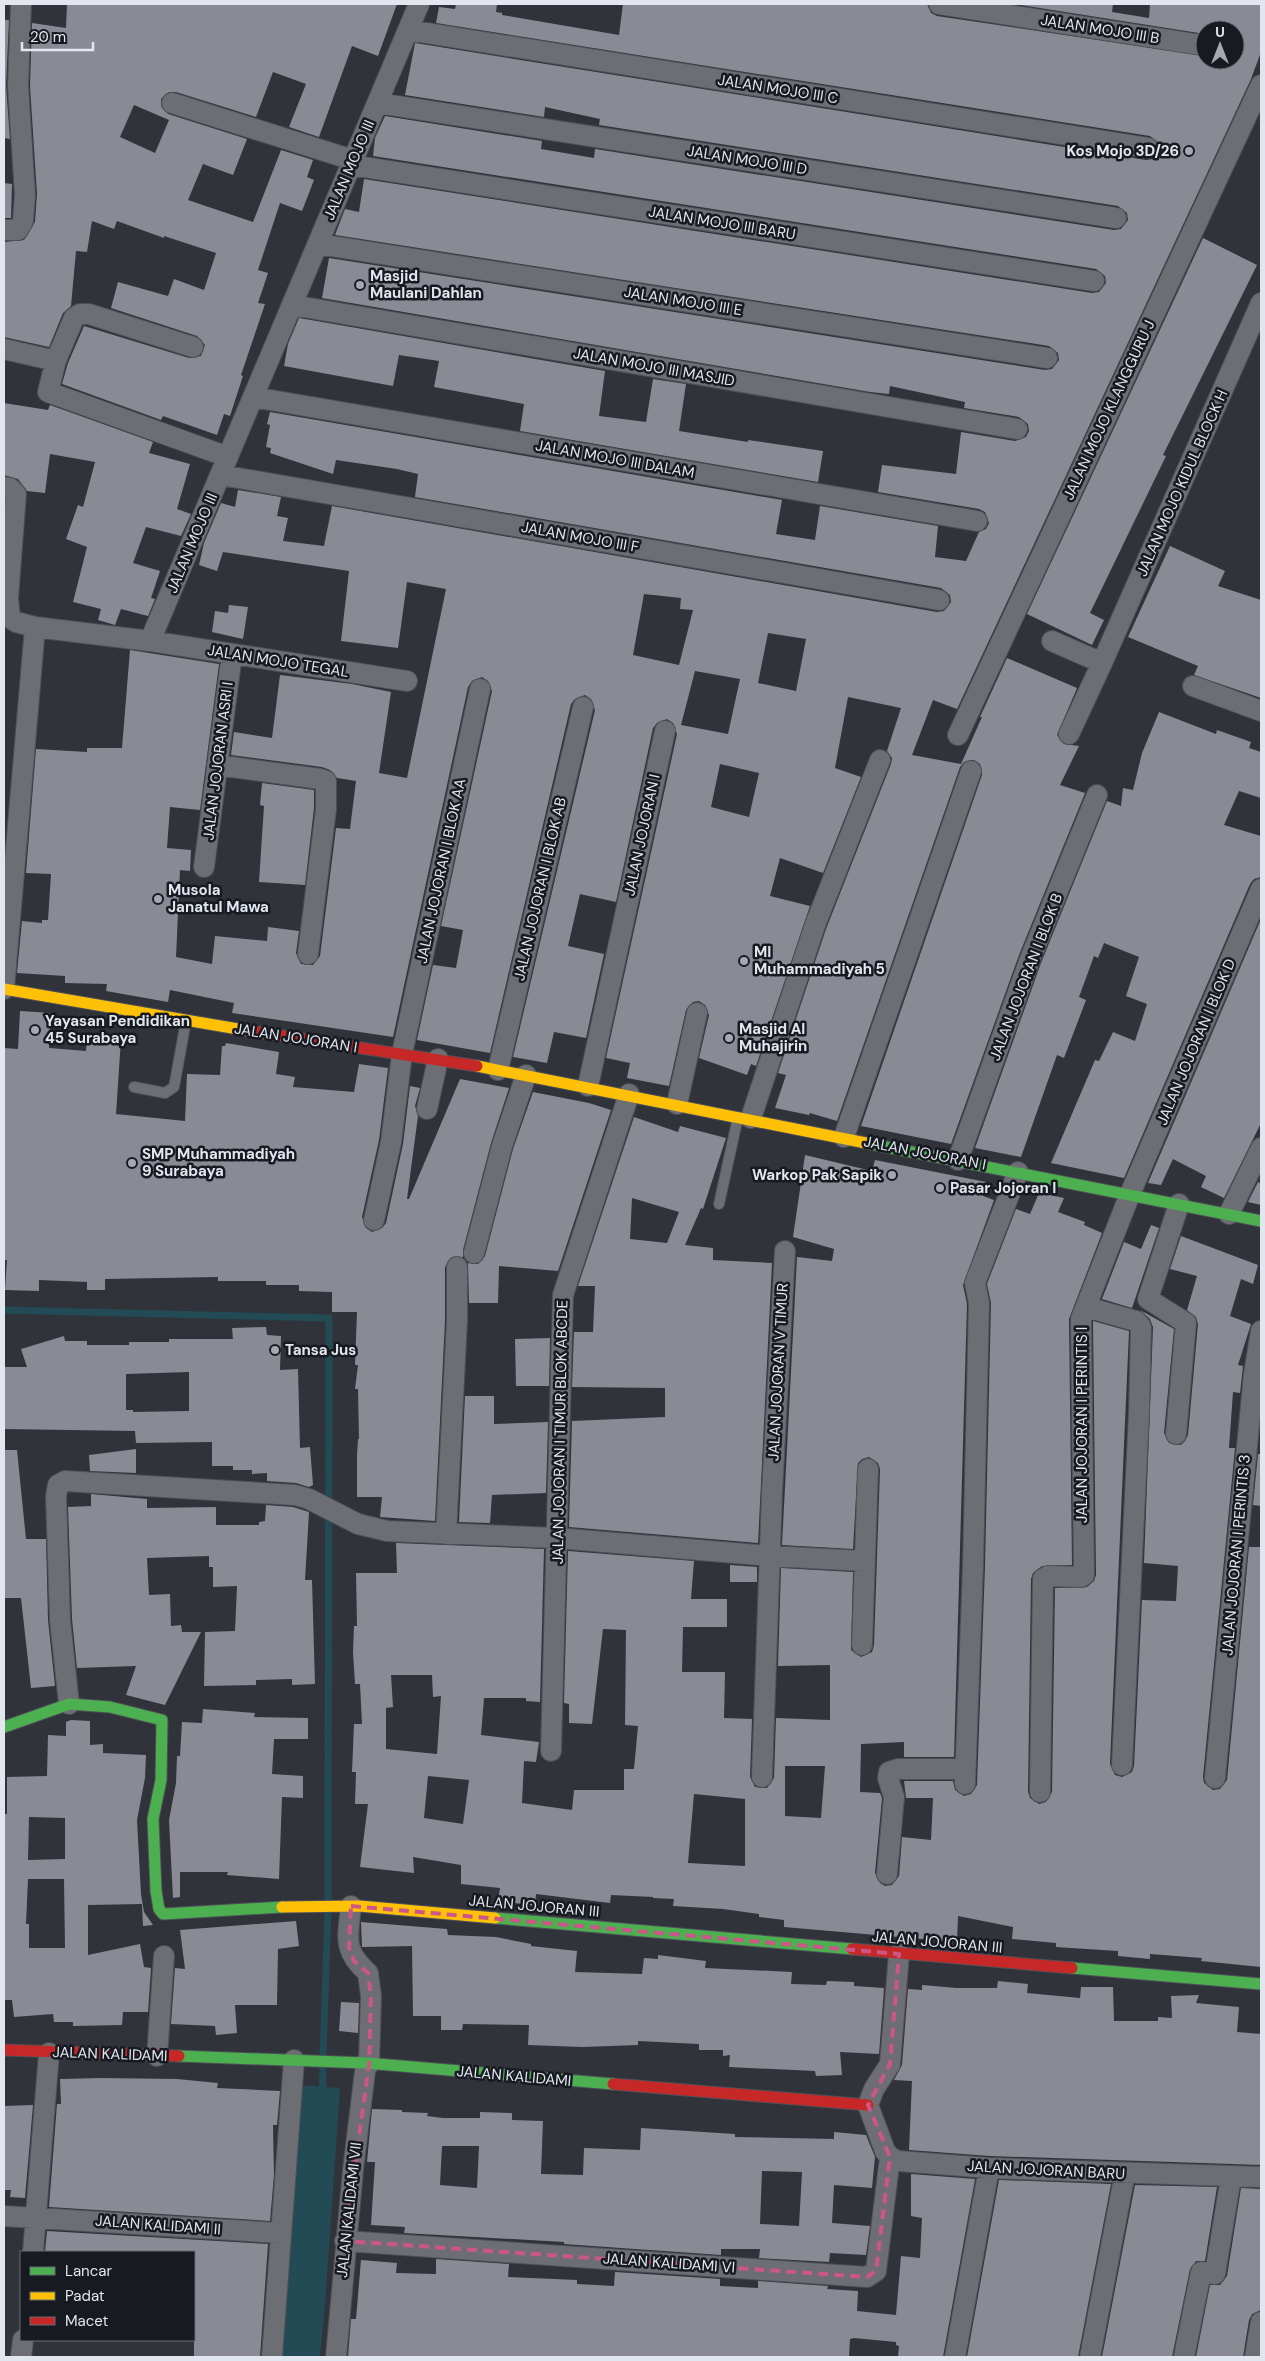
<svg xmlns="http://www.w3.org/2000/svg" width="1265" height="2361" viewBox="0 0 1265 2361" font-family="'DM Sans',sans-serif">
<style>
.water{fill:#234b55}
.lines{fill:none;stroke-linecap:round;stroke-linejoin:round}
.stream{stroke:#234b55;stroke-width:7}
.building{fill:#8a8a95;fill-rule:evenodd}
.lane-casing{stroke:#4e5057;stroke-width:12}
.street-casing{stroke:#4e5057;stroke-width:22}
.fast-casing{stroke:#4e5057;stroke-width:13}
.slow-casing{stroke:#4e5057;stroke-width:13}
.jam-casing{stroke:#4e5057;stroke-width:13}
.lane{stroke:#6c6e74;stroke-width:10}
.street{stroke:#6c6e74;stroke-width:20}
.fast{stroke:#4caf50;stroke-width:11}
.slow{stroke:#ffc107;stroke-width:11}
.jam{stroke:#c62828;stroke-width:11}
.marked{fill:none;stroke:#cc5687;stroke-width:4;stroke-dasharray:10 6;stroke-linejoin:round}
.poi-dot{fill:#a4a8b0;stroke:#171a20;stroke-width:2}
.labels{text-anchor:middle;stroke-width:5;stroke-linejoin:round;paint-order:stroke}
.street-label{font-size:15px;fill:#e2e7ef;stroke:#171a20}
.poi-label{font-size:15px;font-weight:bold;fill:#e2e7ef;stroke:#171a20;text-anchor:start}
</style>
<rect width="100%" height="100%" fill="#30333a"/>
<path class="water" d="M298 2085 340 2088 325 2305 320 2357H274Z"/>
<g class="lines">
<path class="stream" d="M4 1310 329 1318 328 1900
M323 2057 328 1910
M322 2095 323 2068"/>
</g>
<path class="building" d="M67 4H397L378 56 352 46 319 137 289 127 306 84 273 72 256 117 176 92H169L161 99V106L168 114 247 139 233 175 203 164 188 200 253 222 281 150 313 160 307 177 314 180 302 211 280 203 258 270 268 273 258 303 265 304 241 375 243 376 230 416 224 414 217 435 163 416 161 420 62 384 68 363 84 326 189 358 201 356 205 345 197 336 111 308 118 282 168 296 174 279 204 290 216 253 164 236V238L117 221 114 229 92 221 87 252 76 251 71 306 63 313 49 347 4 337V242L24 240 35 222 37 194 30 86 32 23 66 28ZM134 105 169 120 155 153 120 137Z
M456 4H497L496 12 502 13V15L619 35 623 4H927L931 13 937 16 1205 56V60H1235V30H1205V34L1014 4H1113L1112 12 1149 18 1150 4H1261V52L1251 79 957 709 933 700 912 755 961 764 982 717H980L1007 658 1077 688 1057 735 1064 744 1079 746 1060 785 1085 793 1019 955 951 1144 861 1126 982 775 980 764 974 760 964 762 960 767 837 1121 810 1113 809 1115 775 1108 786 1075 778 1073 826 929 891 764 892 758 887 751 901 708 848 697 835 768 861 777 823 873 780 858 770 896 810 906 756 1066 751 1064 747 1075 699 1058 709 1015 705 1005 699 1001 693 1002 686 1010 669 1086 627 1078 630 1063 606 1058 677 734 673 723 667 719 657 723 653 728 616 902 580 894 568 946 604 954 586 1038 554 1032 547 1063 513 1057 595 710 591 699 585 695 575 699 571 704 490 1053 417 1040 433 965 456 968 463 930 441 926 492 691 488 681 482 677 472 681 468 687 393 1037 232 1013 234 1003 170 990 168 1002 106 991 107 984 65 983V976L17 973 22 921 42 923V920H48L51 874 26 873 36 749 87 752V748H122L130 650 219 664 200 810 170 807 167 848 191 850 190 871 180 870 176 957 212 964 215 936 267 941 268 927 299 931 296 953 301 964 313 965 320 956 336 828 350 829 356 781 337 778 330 770 322 767 231 755 234 732 272 738 280 675 352 684 391 692 379 773 407 778 446 589 407 582 398 648 341 641 349 571 223 552 217 571 199 565 204 543 221 503 235 507 238 490 281 497 277 516 288 518 283 541 324 546 332 506 937 612 944 611 951 602 950 595 941 588 415 497 418 474 397 469 336 460 333 474 270 453 271 448 266 447 270 425 267 424 270 412 782 500 776 534 815 540 820 506 938 526 935 557 966 561 979 532 986 529 989 523 985 512 979 509 878 492 882 465 956 474 961 432 1015 441 1026 437 1029 431 1028 424 1019 417 964 408 965 402 890 386 889 394 870 392 322 298 329 258 1045 370 1052 369 1059 360 1058 353 1049 346 335 235 345 209 359 212 364 179 1092 293 1099 292 1106 283 1105 276 1096 269 373 156 375 138 385 116 542 141 541 149 594 158 595 149 1114 230 1121 229 1128 220 1127 213 1118 206 599 125 600 119 545 107 544 117 405 95 415 43 1146 160 1153 159 1160 150 1159 143 1150 136 436 23 439 7 455 9ZM644 594 681 598 680 609 693 610 679 665 633 655ZM768 633 806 639 796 691 758 683ZM695 671 740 679 728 734 681 725ZM720 764 759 773 749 817 711 807Z
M4 20H9L6 86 10 139 4 138Z
M4 183 12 184 11 218H4Z
M1203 238 1257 265 1163 455 1166 456 1090 613 1104 620 1092 645 1027 614Z
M299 318 605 371 599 416 646 422 653 379 686 384 679 431 748 442V440L823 451 818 482 520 431 524 404 434 387 439 361 399 355 393 386 284 366 288 344Z
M4 403 48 410 50 405 153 442 149 453 190 464 177 509 191 514 181 536 146 527 133 563 160 571 151 598 155 599 148 616 121 609 115 625 98 620 101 609 73 602 87 547 66 539 78 505 83 507 95 462 50 454 45 493 27 491 18 479 4 475Z
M1170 546 1225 571 1218 586 1261 600V698L1194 675 1198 666 1128 637Z
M229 605 248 607 243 639 212 632 215 611 228 613Z
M1159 712 1216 734 1217 730 1251 742 1249 748 1261 752V798L1239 791 1224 825 1261 836V877L1254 879 1250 884 1124 1178 1051 1163 1095 1060 1099 1061 1113 1032 1135 1041 1147 1004 1126 996 1139 957 1104 943 1098 958 1094 956 1079 997 1086 1000 1064 1058 1057 1055 1021 1157 975 1148 1041 963 1107 801 1121 806 1123 788 1133 790 1142 753Z
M262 783 314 790V808L305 885 259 882 264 806 260 805Z
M1261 919V1123L1224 1198 1201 1187 1206 1176 1173 1159 1161 1185 1148 1183Z
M20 1011 51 1013 49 1048 86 1051 87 1037 121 1039 116 1114 185 1121 187 1074 220 1075 222 1046H225L226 1043 279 1052 276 1074 295 1077 293 1087 354 1092 359 1064 388 1068 379 1140 362 1217 366 1228 372 1232 382 1228 386 1223 403 1144 410 1086 420 1088 415 1106 418 1116 407 1199H409L460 1079 509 1088 491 1143 463 1250V1257H452L445 1267V1321L435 1521 380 1517 382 1497H357V1455L358 1439H359L358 1389H355L358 1365H355L357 1312H332V1292L299 1291V1285H266V1281H218V1277L105 1279V1290H87V1282L39 1280V1291L5 1290 7 1260H4V1048L18 1049Z
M533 1092 589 1103 611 1110 558 1271 499 1266 498 1303H469L468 1263 478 1264 485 1256 513 1149Z
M634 1117 678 1132 680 1126 726 1138 703 1209 701 1208 685 1245 713 1248V1260L772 1263 758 1543 569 1527 572 1421 665 1417V1388L572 1387 574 1332H593L595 1286H578ZM632 1198 679 1212 667 1243 630 1239Z
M805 1155 872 1171 875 1160 986 1182 983 1196 994 1200 963 1285 967 1304 954 1757H904V1742L861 1744 860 1792 880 1793 882 1798 875 1873 880 1883 885 1886 892 1885 899 1876 902 1837 931 1840 933 1798H906L904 1781H953L955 1790 964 1796 971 1794 977 1785 985 1566 991 1303 987 1284 1016 1209 1030 1214 1039 1193 1064 1198 1058 1212 1085 1222 1084 1225 1102 1233 1069 1319 1072 1565 1042 1566 1033 1573 1031 1579 1028 1792 1030 1798 1039 1804 1046 1802 1052 1792 1055 1588 1087 1587 1094 1581 1096 1575 1093 1321 1129 1331 1110 1764 1115 1775 1122 1777 1132 1772 1134 1766 1142 1600 1176 1601 1178 1566 1144 1563 1153 1327 1150 1319 1140 1310 1174 1329 1164 1433 1169 1443 1181 1445 1185 1441 1188 1435 1198 1324 1196 1317 1187 1310 1197 1276 1170 1269 1181 1236 1258 1265 1253 1284 1241 1279 1230 1316 1251 1324 1238 1365 1243 1366 1240 1393 1233 1392 1229 1448H1235L1203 1777 1204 1783 1213 1790 1220 1789 1227 1780 1249 1547H1261V1967L1201 1961 1202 1958 1150 1954V1959L1118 1956V1951L1056 1947V1943L1012 1939 1013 1927 958 1916 957 1942 784 1927V1920L759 1917V1914L723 1909 673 1906 674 1899 653 1898V1897L611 1895 610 1903 536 1894 535 1906 523 1904 498 1901 500 1888 461 1884V1865L413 1857 414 1873 360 1867 368 1804H355L356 1772H352L354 1724H362L360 1684H355L353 1652 354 1626H357L356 1573H397L396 1543 544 1549 540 1702 526 1701V1698H484L481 1735 539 1742 536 1762 524 1761 522 1803 572 1810 574 1790H624V1769H634L638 1726 625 1725 626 1630 603 1629 592 1724 569 1723V1704L564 1703 568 1551 694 1561 691 1599H727V1627H683L682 1672H725L724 1718 752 1719 750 1777 755 1787 767 1788 774 1778 776 1718 830 1720V1665L778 1666 781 1568 853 1572 851 1650 861 1657 872 1652 874 1645 880 1469 878 1463 869 1457 862 1459 858 1463 853 1549 782 1545 797 1257 832 1261 834 1249 793 1237ZM391 1675H432L433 1697 441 1696 437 1754 386 1749V1708L393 1707ZM785 1766H825L821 1818 785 1816ZM428 1776 469 1780 463 1824 424 1818ZM694 1794 745 1799V1866L688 1863Z
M1258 1182 1261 1184V1205L1248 1202Z
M1151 1225 1159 1228 1132 1308 1102 1299 1124 1242 1141 1249Z
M266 1327 267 1335 281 1336 280 1370 298 1369 300 1448 310 1447 313 1485 309 1487 296 1483 267 1481V1473L252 1474V1470H233V1466H212V1442L136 1443 135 1431 4 1429V1367H27L21 1349 64 1336 65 1341H87V1345H129V1342H169V1339H233L232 1328ZM189 1372V1411L133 1412V1410H126V1374Z
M550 1338 549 1386H516L515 1339Z
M465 1396H494V1424L548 1422 546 1493 492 1495 490 1523 459 1522Z
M136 1449V1473L90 1471 89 1455Z
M4 1450H17L26 1539H46L48 1620 55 1686 31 1688 21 1598H5Z
M1258 1454H1261V1506L1253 1505Z
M91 1494 147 1499V1508L216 1507V1525H259V1522L265 1521 266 1505 293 1507 309 1512 305 1580H312L315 1684 292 1685V1679L256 1680V1685L204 1686 205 1632 235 1631 237 1586 213 1587V1567H209V1556L147 1558 149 1595 170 1594 171 1626 181 1625 182 1632H201L165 1705 126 1695 136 1666 77 1668 72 1619 68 1507 91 1506Z
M730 1565 757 1567V1582H730Z
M203 1709 255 1713 254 1717 308 1718V1739H274L272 1774 303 1776V1798L282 1797 279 1879 227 1875 228 1872H180V1897L173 1898 169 1820 176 1783 177 1756H180L182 1722 202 1723Z
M71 1720 90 1721V1745L103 1744V1753L146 1755 145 1778 137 1820 141 1894 144 1912 153 1925 143 1926 142 1904 88 1905V1955L140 1944 144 1967 151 1968 148 2012H123L122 2025 73 2026V2022H54L53 2014 14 2017 12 2000H4V1814H7V1777L47 1776 48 1735 66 1736V1722ZM29 1817 65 1818V1859L28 1860ZM28 1879H64L65 1948H29V1924H26Z
M296 1921 299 1946 278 1949 277 2005H235L237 2033 216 2035 215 2026 171 2024 175 1968 185 1969 180 1930Z
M361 1922 447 1929 448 1935 496 1937 531 1944V1946L577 1951 575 1972 642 1974 644 1958 658 1959V1955L706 1961 705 1968 792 1972 791 1984 826 1985 827 1981 854 1982V1986L884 1988 879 2054 840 2052 842 2075 816 2076 815 2071 729 2067 730 2055 723 2056V2050H699V2044L638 2041V2045L582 2047 528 2045 529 2025 463 2024 462 2030H441V2016H413L412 1946 362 1947Z
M998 1981 1028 1984 1027 1993 1080 1998 1081 1987H1113L1114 2021H1158V2017L1172 2018 1171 1996 1199 1995 1196 2003 1239 2007 1237 2032 1261 2034V2165L990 2156 909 2150 912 2081 894 2080 902 2065 908 1989 922 1990V1985L957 1988H997Z
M341 2002 359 2003 358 2033 339 2031Z
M101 2078 177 2079 218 2083 217 2088 280 2091 277 2125H273L274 2175 270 2221 49 2207 57 2104H61L60 2079Z
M33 2105 25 2198 10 2197 11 2190H4V2106Z
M372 2109 402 2110V2112L428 2113 427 2116 443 2118H480V2112L512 2113V2120L543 2121 541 2174 583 2175 584 2148 640 2150 641 2128 735 2134V2137L834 2139V2132L866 2135 875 2157 872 2188 834 2185 832 2223 870 2226 866 2255 830 2253 829 2262 759 2258 760 2249H721V2255L564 2244V2242L404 2233 405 2227 371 2225 375 2162H367ZM442 2146H479L477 2188 440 2185ZM762 2171 802 2172 799 2226 760 2224Z
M911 2174 975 2179 943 2357H898L899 2346 896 2345V2342L854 2338 850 2339 849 2357H348L351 2319H356L361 2260 397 2263 396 2273 436 2274V2259L509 2264 508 2277 577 2280V2284L614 2286 615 2272 720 2279V2286L758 2288V2281L828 2286 827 2289 858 2291 857 2311 896 2315 901 2256 920 2258 922 2218 911 2216Z
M999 2180 1111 2184 1078 2357H967Z
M1135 2185 1217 2187 1205 2261H1196L1190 2269 1172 2357H1102Z
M1241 2188 1261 2189V2310L1252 2314 1249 2320 1243 2357H1196L1210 2285H1220L1227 2276Z
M47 2231 268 2244 260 2357H194V2252H45Z"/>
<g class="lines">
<g class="lane-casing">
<path id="lane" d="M134 1087 165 1093 174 1087 186 1021
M719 1204 738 1117"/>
</g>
<g class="street-casing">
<path id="street" d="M939 4 1201 45
M408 30 1148 148
M172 103 353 160
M378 103 1116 218
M351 165 1094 281
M4 230H18L23 221 25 195 18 86 21 4
M318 244 1047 358
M292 305 1017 429
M193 347 89 314H80L74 318 56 360 48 392 228 457
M4 349 56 361
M253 397 977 521
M221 475 939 600
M4 487 10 488 16 494 8 598
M4 598H8L10 618 16 622 35 627
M150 641 407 681
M1052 641 1102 663 1261 303
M1193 686 1261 711
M1069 734 1102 663
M958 735 1261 85
M217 765 320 779 326 781V809L308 954
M204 867 232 654
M4 989 35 627 150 641 419 4
M498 1070 583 707
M588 1086 665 731
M677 1104 697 1013
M427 1109 438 1059
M751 1118 815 925 880 760
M844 1137 971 771
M958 1160 1030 959 1097 795
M1229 1214 1261 1148
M374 1220 391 1142 402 1054 480 689
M474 1253 502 1146 526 1075
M1086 1307 1136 1321 1141 1327 1139 1413 1122 1765
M1176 1434 1186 1323 1148 1299 1179 1204
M446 1534 457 1321V1267
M862 1645 868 1469
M69 1704 60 1620 56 1496 58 1485 65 1481 295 1495 309 1499 358 1524 387 1531 557 1538 770 1556 864 1561
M551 1751 563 1295 629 1094
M762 1777 772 1492 785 1251
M1215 1778 1254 1374 1261 1331
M965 1784 973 1566 979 1303 975 1283 1018 1172
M1040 1792 1043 1579 1048 1576 1081 1577 1084 1575 1081 1319 1130 1194 1261 889
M887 1874 894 1797 888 1778 889 1772 898 1769H965
M351 1906C348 1937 342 1950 368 1973L371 1996 369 2064
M899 1954 890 2064 874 2089 868 2105 885 2151 890 2157 898 2161 989 2168 1261 2177
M157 2056 164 1956
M4 2216 279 2233
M345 2241 867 2277 876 2271 890 2157
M33 2252 49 2053
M21 2357 23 2340
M272 2357 294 2060
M336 2357 353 2170 366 2063
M955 2357 989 2168
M1090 2357 1125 2173
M1184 2357 1201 2272 1215 2274 1231 2177
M1255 2357 1261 2322"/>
</g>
<g class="fast-casing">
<path id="fast" d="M871 1144 1261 1221
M4 1727 69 1704 110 1707 162 1720 161 1780 153 1819 156 1891 159 1909 163 1914 282 1907
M495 1918 852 1949
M1072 1968 1261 1984
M179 2056 366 2063 613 2084"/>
</g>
<g class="slow-casing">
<path id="slow" d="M4 989 244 1030
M477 1066 871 1144
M282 1907 359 1906 495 1918"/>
</g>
<g class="jam-casing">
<path id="jam" d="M244 1030 477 1066
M852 1949 1072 1968
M4 2050 179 2056
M613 2084 868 2105"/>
</g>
<use href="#lane" class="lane"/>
<use href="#street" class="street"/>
<use href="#fast" class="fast"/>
<use href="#slow" class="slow"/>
<use href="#jam" class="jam"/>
</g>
<path class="marked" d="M351 1906 899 1954 890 2064 868 2105 890 2157 876 2271 867 2277 345 2241 369 2064 371 1996 368 1973 354 1961 349 1948Z"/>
<g class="poi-dot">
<circle cx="1189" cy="151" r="5"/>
<circle cx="360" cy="285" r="5"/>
<circle cx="158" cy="899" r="5"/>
<circle cx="744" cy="961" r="5"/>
<circle cx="35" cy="1030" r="5"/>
<circle cx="729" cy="1038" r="5"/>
<circle cx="132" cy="1163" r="5"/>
<circle cx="892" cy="1175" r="5"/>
<circle cx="940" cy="1188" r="5"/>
<circle cx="275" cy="1350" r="5"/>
</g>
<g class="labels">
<g class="street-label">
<text transform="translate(1100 29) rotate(9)" y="5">JALAN MOJO III B</text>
<text transform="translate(778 89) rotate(9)" y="5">JALAN MOJO III C</text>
<text transform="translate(747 160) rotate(9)" y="5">JALAN MOJO III D</text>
<text transform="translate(349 170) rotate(-67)" y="5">JALAN MOJO III</text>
<text transform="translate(722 223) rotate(9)" y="5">JALAN MOJO III BARU</text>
<text transform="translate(683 301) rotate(9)" y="5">JALAN MOJO III E</text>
<text transform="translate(654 367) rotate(10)" y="5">JALAN MOJO III MASJID</text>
<text transform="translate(1109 410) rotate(-65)" y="5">JALAN MOJO KLANGGURU J</text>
<text transform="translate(615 459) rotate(10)" y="5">JALAN MOJO III DALAM</text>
<text transform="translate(1182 483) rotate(-66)" y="5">JALAN MOJO KIDUL BLOCK H</text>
<text transform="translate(580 537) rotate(10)" y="5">JALAN MOJO III F</text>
<text transform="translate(192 543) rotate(-67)" y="5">JALAN MOJO III</text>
<text transform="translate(278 661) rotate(9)" y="5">JALAN MOJO TEGAL</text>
<text transform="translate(218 761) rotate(-83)" y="5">JALAN JOJORAN ASRI I</text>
<text transform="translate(642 835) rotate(-78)" y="5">JALAN JOJORAN I</text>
<text transform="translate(441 871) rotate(-78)" y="5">JALAN JOJORAN I BLOK AA</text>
<text transform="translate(540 889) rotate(-77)" y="5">JALAN JOJORAN I BLOK AB</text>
<text transform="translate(1026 977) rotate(-69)" y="5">JALAN JOJORAN I BLOK B</text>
<text transform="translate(296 1038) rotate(9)" y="5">JALAN JOJORAN I</text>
<text transform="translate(1196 1042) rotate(-67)" y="5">JALAN JOJORAN I BLOK D</text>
<text transform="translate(925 1153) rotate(11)" y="5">JALAN JOJORAN I</text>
<text transform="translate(778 1372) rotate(-87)" y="5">JALAN JOJORAN V TIMUR</text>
<text transform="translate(1082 1425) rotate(-90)" y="5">JALAN JOJORAN I PERINTIS I</text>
<text transform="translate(560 1432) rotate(-89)" y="5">JALAN JOJORAN I TIMUR BLOK ABCDE</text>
<text transform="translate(1236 1555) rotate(-85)" y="5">JALAN JOJORAN I PERINTIS 3</text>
<text transform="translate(534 1906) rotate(5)" y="5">JALAN JOJORAN III</text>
<text transform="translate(937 1942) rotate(5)" y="5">JALAN JOJORAN III</text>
<text transform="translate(110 2054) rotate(2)" y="5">JALAN KALIDAMI</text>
<text transform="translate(514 2076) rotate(5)" y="5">JALAN KALIDAMI</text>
<text transform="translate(1046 2170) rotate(3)" y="5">JALAN JOJORAN BARU</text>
<text transform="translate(349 2210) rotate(-84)" y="5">JALAN KALIDAMI VII</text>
<text transform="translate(158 2225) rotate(4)" y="5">JALAN KALIDAMI II</text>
<text transform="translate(669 2263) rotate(4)" y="5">JALAN KALIDAMI VI</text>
</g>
<g class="poi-label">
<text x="1179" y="156" text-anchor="end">Kos Mojo 3D/26</text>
<text x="370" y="281">Masjid<tspan x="370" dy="17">Maulani Dahlan</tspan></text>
<text x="168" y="895">Musola<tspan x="168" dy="17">Janatul Mawa</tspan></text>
<text x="754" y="957">MI<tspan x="754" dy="17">Muhammadiyah 5</tspan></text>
<text x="45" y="1026">Yayasan Pendidikan<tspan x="45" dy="17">45 Surabaya</tspan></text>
<text x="739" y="1034">Masjid Al<tspan x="739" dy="17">Muhajirin</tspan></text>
<text x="142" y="1159">SMP Muhammadiyah<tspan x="142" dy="17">9 Surabaya</tspan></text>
<text x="882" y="1180" text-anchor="end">Warkop Pak Sapik</text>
<text x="950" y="1193">Pasar Jojoran I</text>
<text x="285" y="1355">Tansa Jus</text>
</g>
</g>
<rect width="1265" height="2361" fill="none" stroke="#e2e7ef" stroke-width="10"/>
<rect x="20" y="2251" width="175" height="90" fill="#171a20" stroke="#686c73"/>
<rect x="30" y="2267" width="25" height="8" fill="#4caf50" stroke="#686c73"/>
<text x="65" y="2276" font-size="15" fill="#e2e7ef">Lancar</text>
<rect x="30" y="2292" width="25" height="8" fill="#ffc107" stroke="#686c73"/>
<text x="65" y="2301" font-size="15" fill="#e2e7ef">Padat</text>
<rect x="30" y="2317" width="25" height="8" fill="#c62828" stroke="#686c73"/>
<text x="65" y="2326" font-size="15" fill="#e2e7ef">Macet</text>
<g transform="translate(1220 45)"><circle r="24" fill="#171a20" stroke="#686c73"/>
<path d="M0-4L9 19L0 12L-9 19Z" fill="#a4a8b0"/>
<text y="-8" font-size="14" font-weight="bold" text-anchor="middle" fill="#e2e7ef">U</text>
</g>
<path d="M22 42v8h71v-8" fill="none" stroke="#e2e7ef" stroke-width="2.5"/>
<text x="30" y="42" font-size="15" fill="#e2e7ef" stroke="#171a20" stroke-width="4" paint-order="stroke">20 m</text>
</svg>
